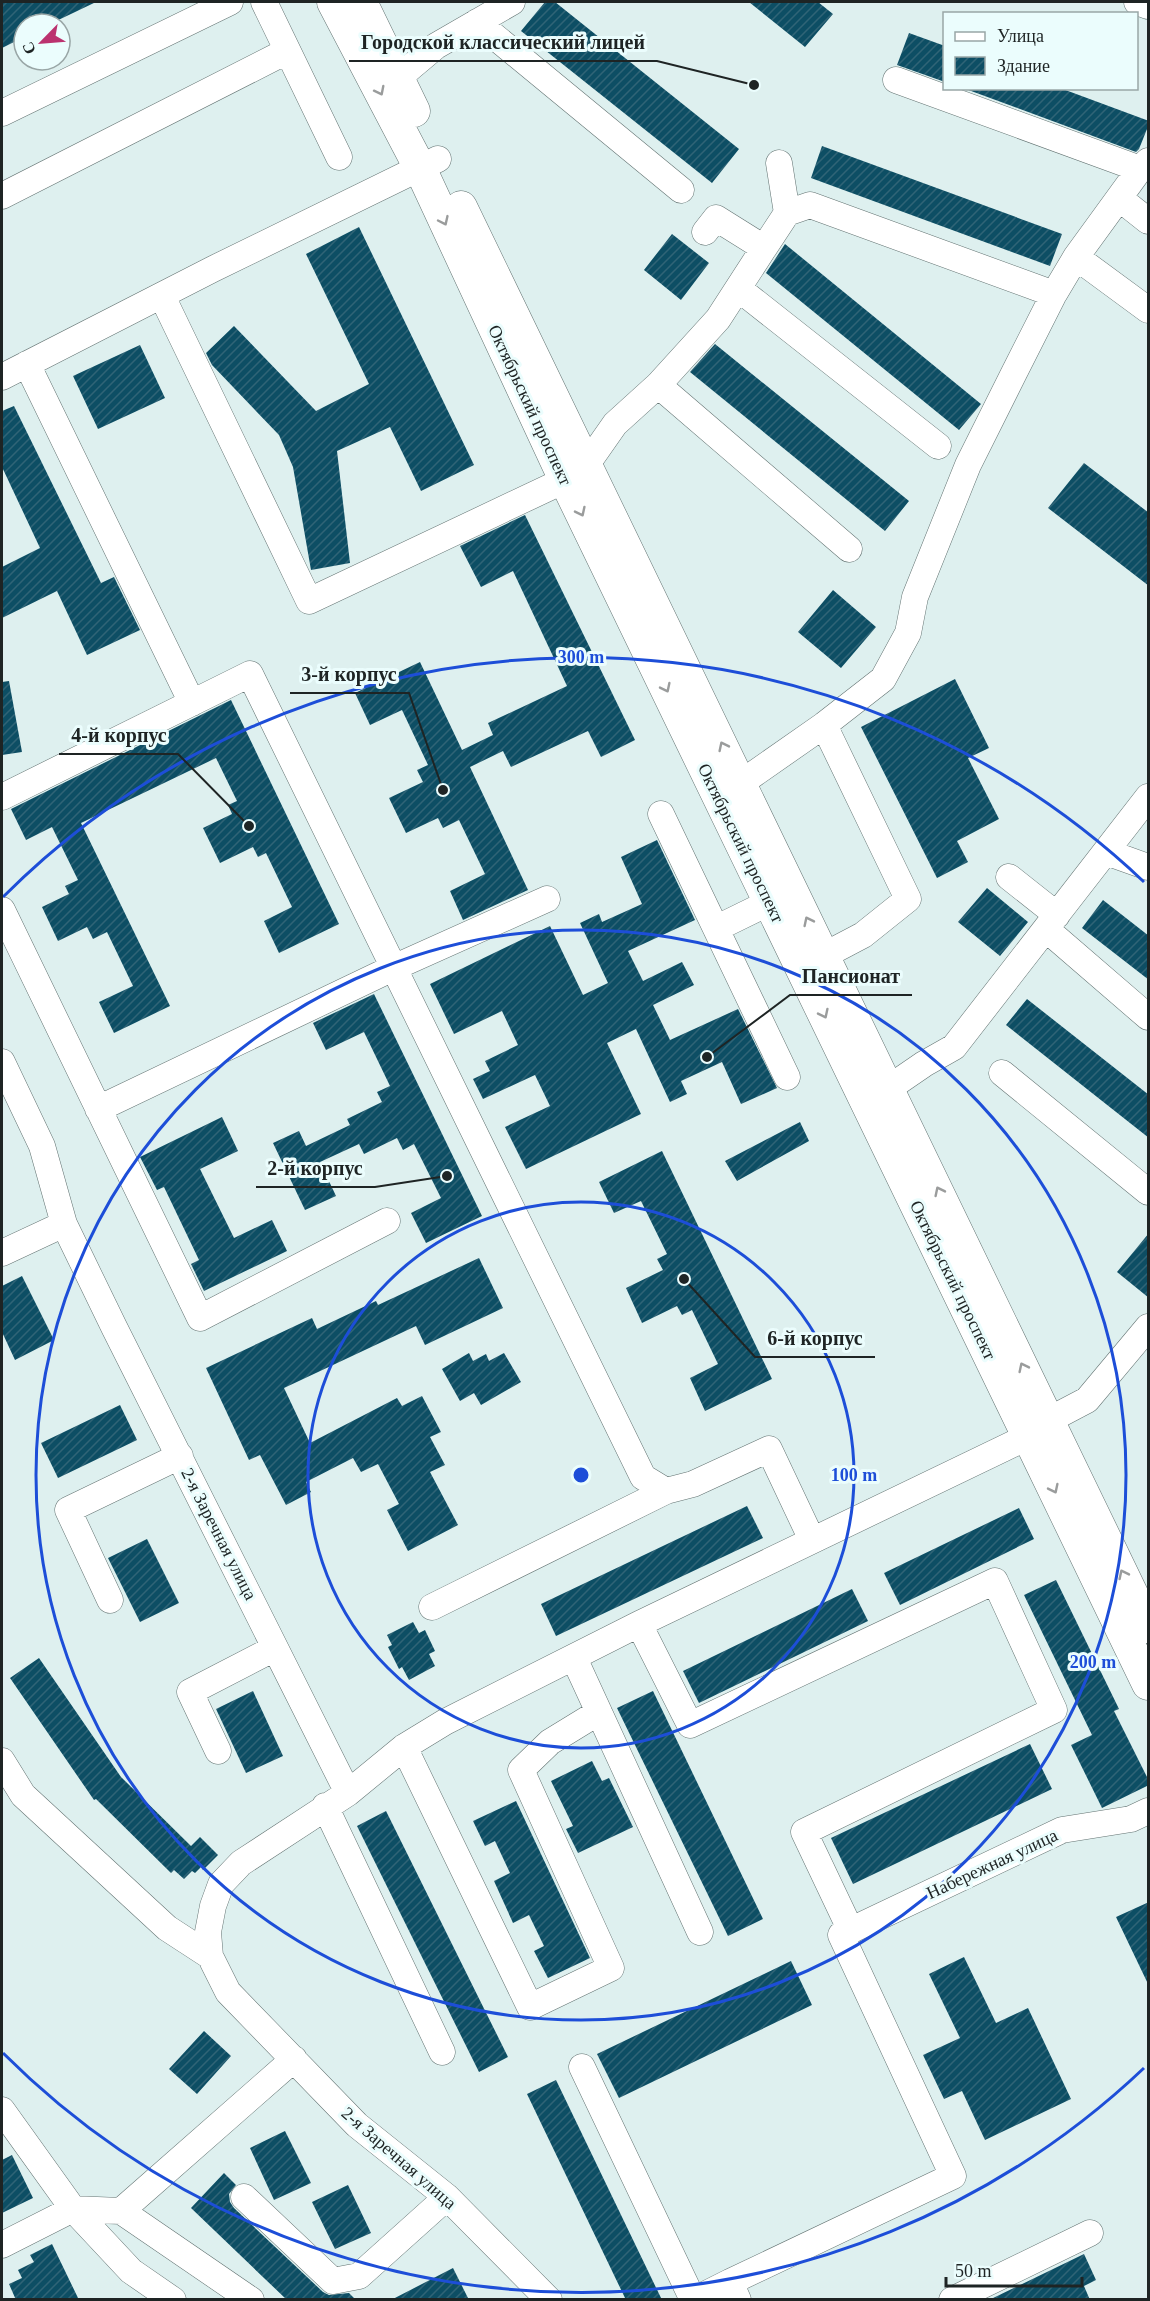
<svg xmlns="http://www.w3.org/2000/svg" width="1150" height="2301" viewBox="0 0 1150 2301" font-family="Georgia,serif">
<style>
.building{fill:url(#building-hatch)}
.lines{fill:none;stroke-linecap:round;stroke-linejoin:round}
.minor-casing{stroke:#637372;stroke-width:27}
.major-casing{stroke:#637372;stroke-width:33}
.minor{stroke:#fff;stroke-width:26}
.major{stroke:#fff;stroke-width:32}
.oneway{stroke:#9a9c9c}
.ring{fill:none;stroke:#1d4ed8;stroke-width:3}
.labels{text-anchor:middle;stroke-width:6;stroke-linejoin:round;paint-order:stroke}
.street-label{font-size:18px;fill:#1e2424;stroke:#ebfdfd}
.centre{fill:#1d4ed8;stroke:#ebfdfd;stroke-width:3}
.ring-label{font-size:18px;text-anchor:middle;font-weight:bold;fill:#1d4ed8;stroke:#ebfdfd;stroke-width:6;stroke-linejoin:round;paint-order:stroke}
.leader{fill:none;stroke:#1e2424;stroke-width:2}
.callout-dot{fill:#1e2424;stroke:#ebfdfd;stroke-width:2}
.callout-label{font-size:20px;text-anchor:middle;font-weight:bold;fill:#1e2424;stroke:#ebfdfd;stroke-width:6;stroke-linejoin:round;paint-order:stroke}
</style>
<defs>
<pattern id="building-hatch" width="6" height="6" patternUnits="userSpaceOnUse" patternTransform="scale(1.5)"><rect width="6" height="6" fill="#0d4e64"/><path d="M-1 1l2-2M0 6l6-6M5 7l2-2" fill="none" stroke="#306476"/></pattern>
</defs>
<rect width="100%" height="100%" fill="#def0ef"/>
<path class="building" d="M2 2H96L50 24H24V37L2 48Z
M545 2H555L739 149 712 183 521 31Z
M749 2H818L833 14 805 47Z
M909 33 945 46V82L897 65Z
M963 88H1060L1149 121V124L1139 149 1136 152Z
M822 146 1062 234 1050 266 811 178Z
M359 227 474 465 421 491 390 427 337 451 350 563 311 570 293 467 279 435 212 365 206 353 234 326 316 411 369 384 306 254Z
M672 234 709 263 681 300 644 270Z
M785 244 981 404 959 430 766 273Z
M715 344 909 501 885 531 690 372Z
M140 345 165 398 98 429 73 376Z
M14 406 101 583 114 577 140 630 87 655 57 591 2 618V567L40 548 2 467V411Z
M1084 463 1149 513V586L1048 508Z
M525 515 635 740 601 757 588 731 511 767 503 751 470 767 528 890 463 920 450 891 485 874 459 820 443 828 438 818 406 833 389 798 423 782 417 770 428 765 402 710 370 725 355 693 420 662 462 750 493 735 488 723 567 686 513 571 481 587 460 546Z
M833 590 876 627 841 668 798 632Z
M955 679 989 748 968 758 999 819 957 841 968 862 937 878 861 727Z
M9 681 22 752 2 755V682Z
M231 700 339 924 279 953 264 921 292 907 266 853 258 857 253 847 220 863 203 828 232 814 228 805 237 801 216 758 81 823 170 1006 114 1033 99 1002 133 986 107 932 93 939 87 927 58 941 42 907 69 894 65 886 78 880 52 827 26 840 11 809Z
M657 840 695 920 628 951 643 981 682 962 694 985 653 1005 670 1040 738 1009 777 1088 741 1104 722 1062 681 1081 687 1094 670 1102 636 1029 607 1043 641 1114 526 1169 505 1127 550 1106 535 1075 483 1099 473 1079 490 1071 485 1061 518 1045 502 1011 454 1034 430 984 550 926 583 995 608 983 580 923 599 914 602 922 642 904 621 857Z
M987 888 1028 922 1000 956 958 922Z
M1103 900 1149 936V980L1082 928Z
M374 994 482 1216 426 1243 411 1213 441 1198 414 1144 403 1150 397 1138 364 1154 359 1144 320 1162 336 1196 305 1210 273 1143 299 1131 306 1146 350 1125 347 1119 382 1102 377 1092 390 1086 364 1032 326 1050 313 1023Z
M1027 999 1149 1095V1138L1006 1025Z
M222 1117 238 1151 200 1169 234 1238 272 1220 287 1251 204 1291 191 1264 199 1260 164 1187 157 1190 140 1157Z
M800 1122 809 1141 737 1181 725 1161Z
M662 1151 772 1379 705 1411 690 1378 718 1364 692 1310 682 1315 677 1306 642 1323 626 1288 663 1270 657 1259 667 1254 641 1201 614 1213 599 1182Z
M1149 1233V1298L1117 1272Z
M479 1258 503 1308 425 1345 416 1326 284 1388 310 1443 397 1398 402 1406 422 1396 441 1432 430 1437 445 1465 430 1472 458 1525 408 1551 387 1510 399 1504 378 1464 361 1472 353 1458 306 1482 311 1492 286 1505 260 1455 249 1460 206 1368 312 1318 317 1329 376 1301 378 1305Z
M22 1276 54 1340 15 1360 2 1332V1286Z
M469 1353 473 1361 486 1354 489 1361 504 1353 521 1382 481 1405 474 1393 460 1401 442 1369Z
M120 1405 137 1440 58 1478 41 1443Z
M747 1506 763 1538 556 1636 541 1604Z
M1019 1508 1034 1539 900 1605 884 1573Z
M147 1539 179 1603 140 1622 108 1558Z
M1056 1580 1119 1709 1114 1711 1149 1781V1785L1102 1808 1071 1745 1092 1735 1024 1595Z
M852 1589 868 1621 699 1703 683 1671Z
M413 1622 419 1633 425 1630 435 1651 429 1654 435 1666 409 1680 402 1667 399 1669 388 1647 392 1645 387 1635Z
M39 1658 121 1777 191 1846 200 1837 218 1855 203 1870 201 1867 195 1873 192 1871 184 1879 174 1870 171 1873 96 1799 94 1800 10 1678Z
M253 1691 283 1756 246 1773 216 1709Z
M653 1691 763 1919 728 1936 617 1708Z
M1030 1744 1052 1789 853 1884 831 1838Z
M592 1761 602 1781 609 1778 633 1827 578 1853 566 1829 573 1826 551 1781Z
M516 1801 590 1958 548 1978 534 1951 544 1946 529 1915 513 1923 494 1881 510 1873 495 1841 485 1846 473 1821Z
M386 1811 508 2057 479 2072 357 1826Z
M1149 1902V1986L1116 1917Z
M964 1957 996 2023 1028 2008 1071 2099 985 2140 962 2091 944 2099 923 2055 960 2038 929 1974Z
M791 1961 812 2005 619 2098 597 2054Z
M204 2031 231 2056 197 2094 169 2069Z
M556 2080 662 2300H626L527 2094Z
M285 2131 311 2183 274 2200 250 2148Z
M12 2155 33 2198 2 2213V2160Z
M224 2173 236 2185 229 2194 230 2202 234 2208 323 2292 329 2295 349 2293 356 2300H287L191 2208Z
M348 2185 371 2233 335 2249 312 2202Z
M52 2244 79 2300H16L9 2284 22 2278 18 2270 34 2262 30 2255Z
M1084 2254 1096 2280 1084 2286 1090 2300H989Z
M453 2268 469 2300H391Z"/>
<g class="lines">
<g class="minor-casing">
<path id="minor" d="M264 2 339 157
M1137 2 1148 6
M477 22 681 190
M398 78 436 46 512 2
M896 80 1140 169
M2 113 230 2
M2 196 287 51
M1119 198 1148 221
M787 213 810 205 1054 294
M764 248 787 213 779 163
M1076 257 1148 310
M739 289 938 446
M162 296 309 601 565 480
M27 364 192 703
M2 377 213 269 438 159
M658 385 849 549
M587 464 615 424 658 385 718 319 764 248 716 218 705 232
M824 725 908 899 863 935 825 955
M741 783 824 725 883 679 908 633 915 597 968 465 1014 373 1054 294 1076 257 1140 169 1148 161
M2 797 250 674 643 1477 666 1491 693 1484 769 1449 812 1540
M661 814 787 1077
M1106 852 1148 867
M1009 877 1057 915
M2 910 200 1318 387 1221
M717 928 770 902
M1046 929 1148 1017
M2 1062 42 1146 64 1224 114 1327 348 1793
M1002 1073 1148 1192
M889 1088 924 1064 954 1047 1148 797
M98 1109 393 968 547 899
M2 1253 64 1224
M1049 1420 1087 1400 1148 1327
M110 1600 68 1510 180 1456
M432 1607 666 1491
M639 1624 690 1725 995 1581 1054 1710 804 1832 851 1931
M574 1658 700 1932
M404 1747 530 2007 611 1968 521 1770 550 1742 599 1712
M218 1751 190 1692 275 1648
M2 1761 23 1795 167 1928 210 1956
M325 1806 442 2052
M582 2067 693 2300
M2 2110 73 2209 131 2271 173 2300
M244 2197 333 2281 359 2276 447 2197
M121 2211 251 2300
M2 2245 73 2209 121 2211 294 2059
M730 2282 953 2176 841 1935 1062 1830 1131 1819 1148 1811
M549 2300 447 2197 357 2125 228 1992 210 1956 208 1932 213 1906 221 1884 241 1863 348 1793 404 1747 445 1722 639 1624 1046 1428
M694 2300 730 2282 738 2300
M952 2300 1090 2233"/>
</g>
<g class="major-casing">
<path id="major" d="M333 2 420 168 565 480 1148 1684
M361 2 414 111
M461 207 1148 1627"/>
</g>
<use href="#minor" class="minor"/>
<use href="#major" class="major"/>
</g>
<defs><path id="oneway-chevron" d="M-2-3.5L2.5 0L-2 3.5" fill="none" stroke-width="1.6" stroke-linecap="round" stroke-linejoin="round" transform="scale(1.5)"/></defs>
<g class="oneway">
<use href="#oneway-chevron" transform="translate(380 91) rotate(63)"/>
<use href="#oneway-chevron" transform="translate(444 221) rotate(65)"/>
<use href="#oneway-chevron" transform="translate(581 512) rotate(64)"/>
<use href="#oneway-chevron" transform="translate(666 688) rotate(64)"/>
<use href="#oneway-chevron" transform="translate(723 746) rotate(-116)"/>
<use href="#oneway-chevron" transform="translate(808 921) rotate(-116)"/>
<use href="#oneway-chevron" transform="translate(824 1014) rotate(64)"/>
<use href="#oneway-chevron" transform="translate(939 1191) rotate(-116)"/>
<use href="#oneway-chevron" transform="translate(1023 1367) rotate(-116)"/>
<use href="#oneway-chevron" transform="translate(1054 1489) rotate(64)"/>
<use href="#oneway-chevron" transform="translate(1123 1574) rotate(-116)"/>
</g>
<g class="ring">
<circle cx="581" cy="1475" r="273"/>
<circle cx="581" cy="1475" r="545"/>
<path d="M1144 2068A818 818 0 0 1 3 2053M3 897A818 818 0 0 1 1144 882"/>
</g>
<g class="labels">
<g class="street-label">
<text transform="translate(530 405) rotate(65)" y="6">Октябрьский проспект</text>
<text transform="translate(741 843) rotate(64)" y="6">Октябрьский проспект</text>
<text transform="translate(953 1280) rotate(64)" y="6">Октябрьский проспект</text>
<text transform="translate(219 1534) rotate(63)" y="6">2-я Заречная улица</text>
<text transform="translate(992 1864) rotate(-25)" y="6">Набережная улица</text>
<text transform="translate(399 2158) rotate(41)" y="6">2-я Заречная улица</text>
</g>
</g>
<circle cx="581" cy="1475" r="9" class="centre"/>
<g class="ring-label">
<text x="581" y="663">300 m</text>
<text x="854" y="1481">100 m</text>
<text x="1093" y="1668">200 m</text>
</g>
<path class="leader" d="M754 85L657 61H349M443 790L409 693H290M249 826L178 754H59M707 1057L790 995H912M447 1176L375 1187H256M684 1279L755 1357H875"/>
<g class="callout-dot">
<circle cx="754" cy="85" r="6"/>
<circle cx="443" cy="790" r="6"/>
<circle cx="249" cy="826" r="6"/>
<circle cx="707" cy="1057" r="6"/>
<circle cx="447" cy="1176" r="6"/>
<circle cx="684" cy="1279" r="6"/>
</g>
<g class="callout-label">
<text x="503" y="49">Городской классический лицей</text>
<text x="349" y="681">3-й корпус</text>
<text x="119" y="742">4-й корпус</text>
<text x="851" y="983">Пансионат</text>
<text x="315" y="1175">2-й корпус</text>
<text x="815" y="1345">6-й корпус</text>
</g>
<rect width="1150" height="2301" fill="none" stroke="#1e2424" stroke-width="6"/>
<rect x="943" y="12" width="195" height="78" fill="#ebfdfd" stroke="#99a6a6" stroke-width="1.5"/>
<rect x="955" y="32" width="30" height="9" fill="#ffffff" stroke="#99a6a6" stroke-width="1.5"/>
<text x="997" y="42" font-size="18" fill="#1e2424">Улица</text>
<rect x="955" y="57" width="30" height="18" fill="url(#building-hatch)" stroke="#99a6a6" stroke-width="1.5"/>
<text x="997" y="72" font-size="18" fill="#1e2424">Здание</text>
<g transform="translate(42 42) rotate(245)"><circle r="28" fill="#ebfdfd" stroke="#99a6a6" stroke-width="1.5"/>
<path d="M0-4.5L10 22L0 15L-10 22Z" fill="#bb326f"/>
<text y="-9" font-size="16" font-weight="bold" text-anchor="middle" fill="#1e2424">С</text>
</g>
<path d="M946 2277v9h136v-9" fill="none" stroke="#1e2424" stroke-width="3"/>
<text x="955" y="2277" font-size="18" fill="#1e2424" stroke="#ebfdfd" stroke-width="4.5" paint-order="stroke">50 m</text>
</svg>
